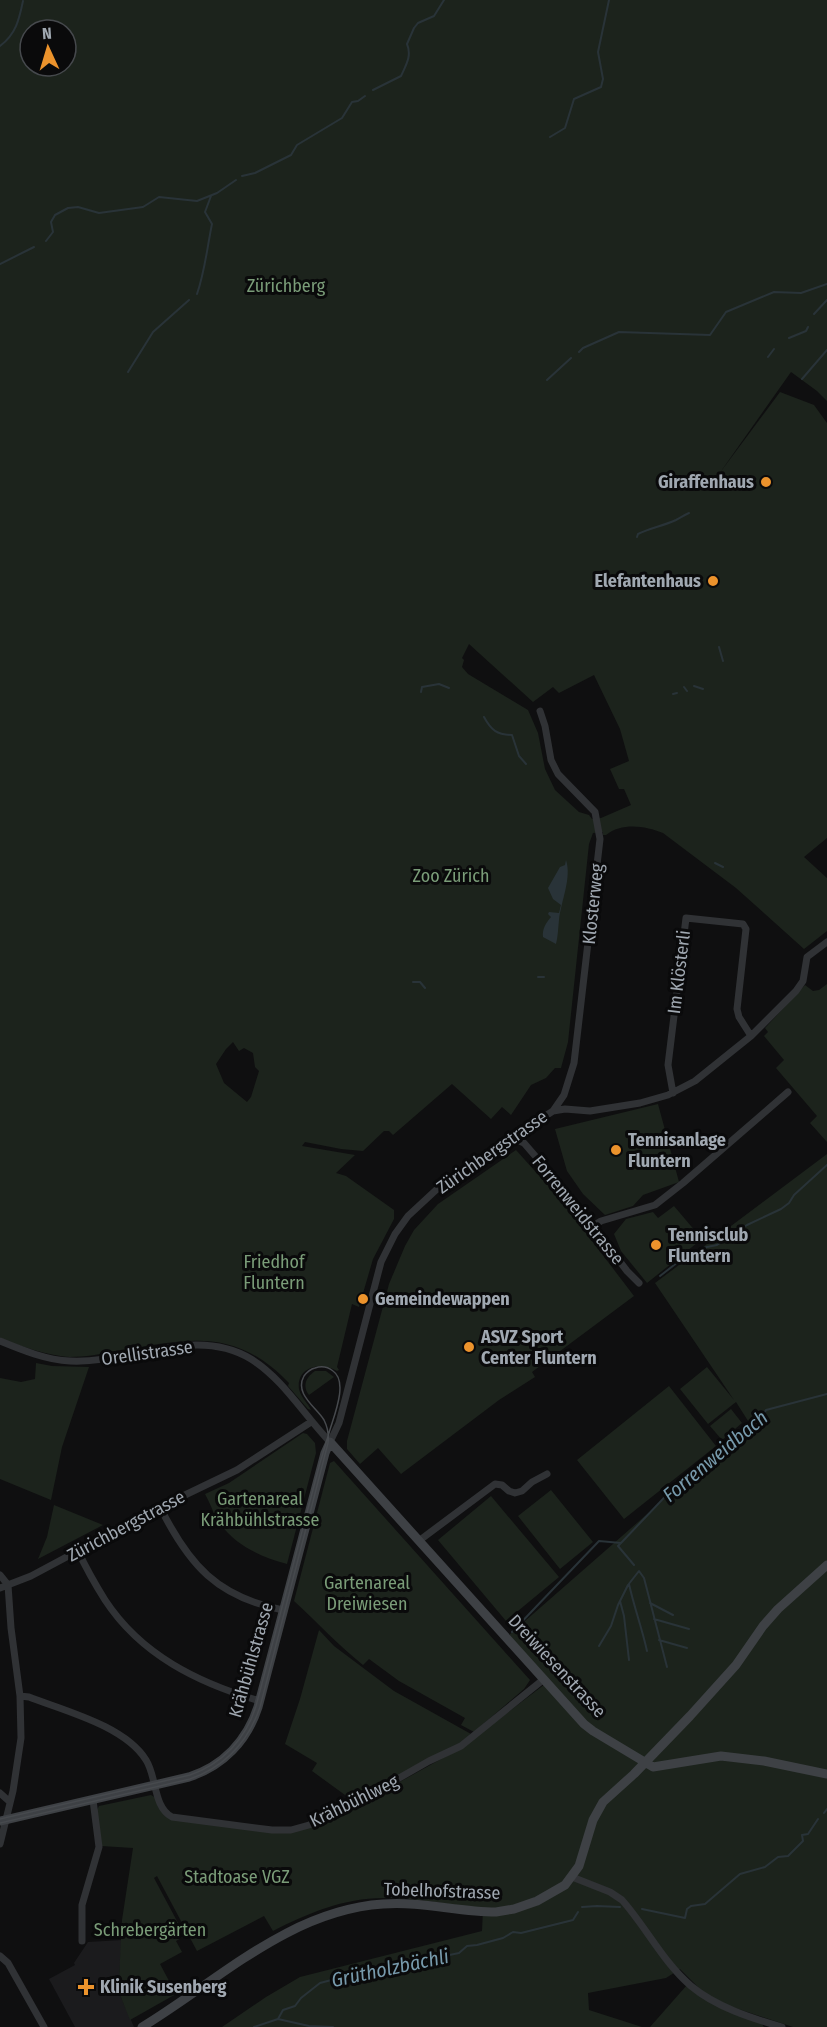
<svg xmlns="http://www.w3.org/2000/svg" width="827" height="2027" viewBox="0 0 827 2027" font-family="'Fira Sans Condensed',sans-serif">
<style>
.built{fill:#1b1b1d}
.green{fill:#1c231c;fill-rule:evenodd}
.water{fill:#293338}
.lines{fill:none;stroke-linecap:round;stroke-linejoin:round}
.stream{stroke:#293338;stroke-width:2}
.street{stroke:#303235;stroke-width:7}
.secondary{stroke:#3e4145;stroke-width:9}
.tram{stroke:#474a4e;stroke-width:1.5}
.poi-dot{fill:#ec932c;stroke:#0a0a0b;stroke-width:2}
.labels{text-anchor:middle;stroke-width:6;stroke-linejoin:round;paint-order:stroke}
.park-label{font-size:18px;fill:#7a9c78;stroke:#0a0a0b}
.poi-label{font-size:18px;font-weight:bold;fill:#a0a8b1;stroke:#0a0a0b;text-anchor:start}
.street-label{font-size:18px;fill:#a0a8b1;stroke:#0a0a0b}
.water-label{font-size:20px;font-style:italic;fill:#779aac;stroke:#0a0a0b}
</style>
<rect width="100%" height="100%" fill="#0f0f10"/>
<path class="built" d="M122 1940 119 1978 120 1995 134 2027H75L49 1979 75 1965 74 1963 88 1942Z"/>
<path class="green" d="M0 0H827V401L817 391 791 372 719 474 780 392 814 405 827 423V838L804 857 827 878V931L804 949 736 888 663 833C646 826 622 822 606 835H603V832L593 833 589 844 568 1042 561 1068H555L546 1078 531 1085 511 1115 502 1107 491 1119 452 1084 393 1135 389 1131H384L363 1151 341 1149 305 1142 302 1146 355 1155 336 1173 346 1176 394 1210V1219L373 1259 359 1307 352 1304 337 1367 339 1370 337 1371C321 1361 296 1367 299 1389 301 1398 308 1403 311 1410L308 1409 288 1386 289 1383C233 1325 186 1340 116 1351 101 1354 85 1357 70 1357 50 1356 19 1346 0 1338ZM30 30H66V66H30ZM469 644 533 702 553 687 559 693 594 675 620 729 629 761 610 769 619 789H624L631 805 601 818 592 819 589 815 579 812 555 790 545 769 538 733 528 710 468 674 462 667 464 660 462 658ZM233 1042 239 1051 244 1048 253 1053 255 1067 259 1071 251 1097 247 1102 224 1083 216 1064 226 1049Z
M827 984V1142L810 1123 817 1116 776 1068 784 1060 764 1036 768 1032 765 1028 805 985 813 991 819 990Z
M658 1104 679 1182 643 1195 633 1206 605 1215 583 1194 567 1171 555 1129Z
M516 1150 560 1199 634 1296 532 1372 535 1377 499 1400 401 1474 378 1448 360 1464 347 1449V1441L389 1284 405 1246 414 1230 438 1204Z
M827 1154V2027H793L729 2006 703 1992 680 1969 666 1978 588 1993 589 2010 642 2027H222L266 1997 300 1977 482 1931 483 1909C451 1905 418 1898 387 1898 346 1897 308 1913 273 1931L264 1916 197 1951 157 1876 154 1878 185 1936 176 1941 182 1952 160 1964 176 1994 130 2020 120 1995 119 1978 122 1920 133 1848 101 1846 97 1810 99 1806 151 1795 156 1798 171 1819 272 1832 331 1820 461 1748 549 1681 509 1635 750 1424 736 1402 708 1424 680 1389 707 1367 734 1400 655 1283Z
M674 1206 702 1239 647 1283 621 1251 614 1234 626 1219 653 1212 658 1218Z
M36 1363 52 1366 89 1367 62 1447 51 1500 0 1479V1378L21 1382 35 1379Z
M315 1371H326L334 1377 309 1395C302 1386 306 1377 315 1371Z
M669 1386 716 1446 624 1519 577 1460Z
M731 1409 742 1423 722 1440 710 1426Z
M303 1433 307 1434 315 1443 316 1453 287 1564C257 1556 231 1543 215 1516 212 1509 209 1501 205 1494L229 1483Z
M334 1461 530 1680 524 1689 474 1732 461 1725 465 1718 399 1681 369 1659 363 1665C338 1645 317 1622 294 1601L330 1463Z
M551 1490 593 1542 560 1569 518 1516Z
M491 1496 559 1577 506 1621 438 1540Z
M54 1505 103 1525 38 1559 47 1537Z
M319 1630 334 1646 394 1691 471 1734 459 1744 356 1803 312 1771 317 1763 285 1744 300 1699Z
M687 1985 761 2023 764 2027H650Z"/>
<path class="water" d="M566 860C572 878 561 901 559 920 558 929 558 936 556 944L543 937C542 929 546 923 551 917L548 914 549 912 559 913 561 905 553 899 548 888 560 867 565 865Z"/>
<g class="lines">
<path class="stream" d="M0 46C16 34 19 20 23 1
M373 90 401 76C406 65 412 56 407 44L414 28 418 23 434 16 444 0
M550 137 565 128 574 99 601 87 603 79 598 52 609 0
M242 176 255 173 291 155 297 145 342 118 352 102 358 101 365 96
M46 241 53 232 51 222 55 215 68 208 78 207 99 213 143 207 159 197 197 201 217 193 236 180
M0 264 34 247
M197 294C205 271 207 248 212 224L205 212 211 196
M814 314 827 300
M789 338 806 331 808 327
M579 352 583 348 619 332 710 335 726 312 774 292 801 293 827 284
M768 357 774 349
M128 372 153 332 189 300
M802 379 827 350
M547 380 571 358
M637 537 638 534C650 528 663 526 676 520 680 518 684 515 689 513
M719 647 723 661
M694 686 703 689
M684 687 687 691
M421 692 422 687 439 684 449 688
M673 694 677 693
M484 717C491 730 497 735 512 735L519 756 526 764
M715 863 723 867
M538 977H544
M413 982H420L425 988
M660 1276 687 1255 707 1247 717 1245 747 1225 781 1209 789 1203 794 1195 827 1165
M620 1544 618 1546 634 1565
M629 1584C634 1607 642 1628 647 1651
M620 1601 624 1616 629 1660
M650 1603 673 1615
M654 1619 689 1629
M512 1632 599 1541 621 1543 680 1481 759 1423 766 1410 827 1394
M659 1640 687 1648
M599 1646 611 1626 618 1605 628 1585 639 1571 644 1578 667 1667
M824 1813 827 1809
M582 1907 597 1906 620 1907
M642 1909 685 1918 687 1909 691 1906 705 1904 740 1874 765 1867 778 1857 788 1856 803 1841 802 1835 808 1834 818 1819
M278 2019 283 2010 295 2006 301 1998 320 1983 362 1972 390 1971 392 1967 410 1965 416 1962 459 1953 467 1946 477 1945 503 1938 513 1932 521 1933 573 1920 578 1912
M254 2027 278 2019 309 2026 333 2027"/>
<path class="street" d="M540 711 545 726 551 760 558 774 595 812 600 839 574 1063 564 1095 553 1111
M673 1093 668 1065 686 918 743 924 746 929 737 1009 739 1017 751 1036
M515 1139 524 1143 568 1194 627 1271 639 1283
M593 1226 601 1221 655 1205 683 1183 788 1092
M0 1341C22 1350 46 1360 70 1361 130 1364 195 1325 251 1359 283 1379 304 1415 330 1442L339 1423 381 1262 395 1234 408 1216 436 1190 510 1141 515 1139 519 1133 553 1111 565 1109 590 1111 640 1103 668 1095 695 1081 751 1036 796 991 803 981 807 957 827 942
M160 1507C189 1565 217 1597 283 1610
M420 1540 495 1484 502 1485 509 1491 515 1493 522 1491 532 1482 547 1474
M78 1551C86 1568 95 1584 105 1600 141 1655 198 1683 260 1701
M0 1575 8 1585 11 1628 20 1696 21 1738 13 1791 0 1844
M0 1588 31 1576 160 1507 237 1470 311 1422
M20 1696 29 1697C65 1711 125 1726 146 1760 157 1777 153 1807 172 1817L272 1830H291L309 1825 336 1814 429 1761 461 1746 544 1679
M0 1793 10 1802
M572 1877 610 1892 622 1900C646 1927 663 1962 691 1986 716 2007 751 2018 782 2027
M82 1941V1905L99 1847 93 1800
M0 1956 8 1963 44 2027"/>
<path class="secondary" d="M0 1821 189 1777C223 1766 247 1741 258 1707L325 1453 330 1442 584 1724 593 1731 653 1767 721 1756 764 1761 827 1774
M142 2027C218 1981 290 1910 383 1904 421 1901 458 1912 496 1912L514 1909 537 1901 565 1885 579 1866 593 1820 603 1802 634 1774 690 1716 736 1665 763 1626 778 1609 827 1565"/>
<path class="tram" d="M0 1819 190 1775C222 1764 246 1739 256 1706L320 1463C323 1453 326 1443 329 1433 333 1418 349 1382 333 1371 328 1367 321 1366 315 1368 311 1369 307 1372 304 1376 294 1394 316 1407 324 1420 328 1428 329 1435 328 1443L260 1707C248 1742 224 1767 190 1779L0 1823"/>
</g>
<g class="poi-dot">
<circle cx="766" cy="482" r="6"/>
<circle cx="713" cy="581" r="6"/>
<circle cx="616" cy="1150" r="6"/>
<circle cx="656" cy="1245" r="6"/>
<circle cx="363" cy="1299" r="6"/>
<circle cx="469" cy="1347" r="6"/>
<path d="M83 1978h6v6h6v6h-6v6h-6v-6h-6v-6h6z"/>
</g>
<g class="labels">
<g class="park-label">
<text x="286" y="292">Zürichberg</text>
<text x="451" y="882">Zoo Zürich</text>
<text x="274" y="1268">Friedhof<tspan x="274" dy="21">Fluntern</tspan></text>
<text x="260" y="1505">Gartenareal<tspan x="260" dy="21">Krähbühlstrasse</tspan></text>
<text x="367" y="1589">Gartenareal<tspan x="367" dy="21">Dreiwiesen</tspan></text>
<text x="237" y="1883">Stadtoase VGZ</text>
<text x="150" y="1936">Schrebergärten</text>
</g>
<g class="poi-label">
<text x="754" y="488" text-anchor="end">Giraffenhaus</text>
<text x="701" y="587" text-anchor="end">Elefantenhaus</text>
<text x="628" y="1146">Tennisanlage<tspan x="628" dy="21">Fluntern</tspan></text>
<text x="668" y="1241">Tennisclub<tspan x="668" dy="21">Fluntern</tspan></text>
<text x="375" y="1305">Gemeindewappen</text>
<text x="481" y="1343">ASVZ Sport<tspan x="481" dy="21">Center Fluntern</tspan></text>
<text x="100" y="1993">Klinik Susenberg</text>
</g>
<g class="street-label">
<text transform="translate(593 904) rotate(-84)" y="6">Klosterweg</text>
<text transform="translate(679 972) rotate(-83)" y="6">Im Klösterli</text>
<text transform="translate(492 1152) rotate(-35)" y="6">Zürichbergstrasse</text>
<text transform="translate(578 1210) rotate(51)" y="6">Forrenweidstrasse</text>
<text transform="translate(147 1353) rotate(-8)" y="6">Orellistrasse</text>
<text transform="translate(126 1526) rotate(-28)" y="6">Zürichbergstrasse</text>
<text transform="translate(251 1660) rotate(-74)" y="6">Krähbühlstrasse</text>
<text transform="translate(557 1666) rotate(47)" y="6">Dreiwiesenstrasse</text>
<text transform="translate(354 1801) rotate(-26)" y="6">Krähbühlweg</text>
<text transform="translate(442 1891) rotate(2)" y="6">Tobelhofstrasse</text>
</g>
<g class="water-label">
<text transform="translate(715 1456) rotate(-40)" y="7">Forrenweidbach</text>
<text transform="translate(390 1968) rotate(-12)" y="7">Grütholzbächli</text>
</g>
</g>
<g transform="translate(48 48) rotate(356)"><circle r="28" fill="#0a0a0b" stroke="#46494d" stroke-width="1.5"/>
<path d="M0-4.5L10 22L0 15L-10 22Z" fill="#ec932c"/>
<text y="-9" font-size="16" font-weight="bold" text-anchor="middle" fill="#a0a8b1">N</text>
</g>
</svg>
